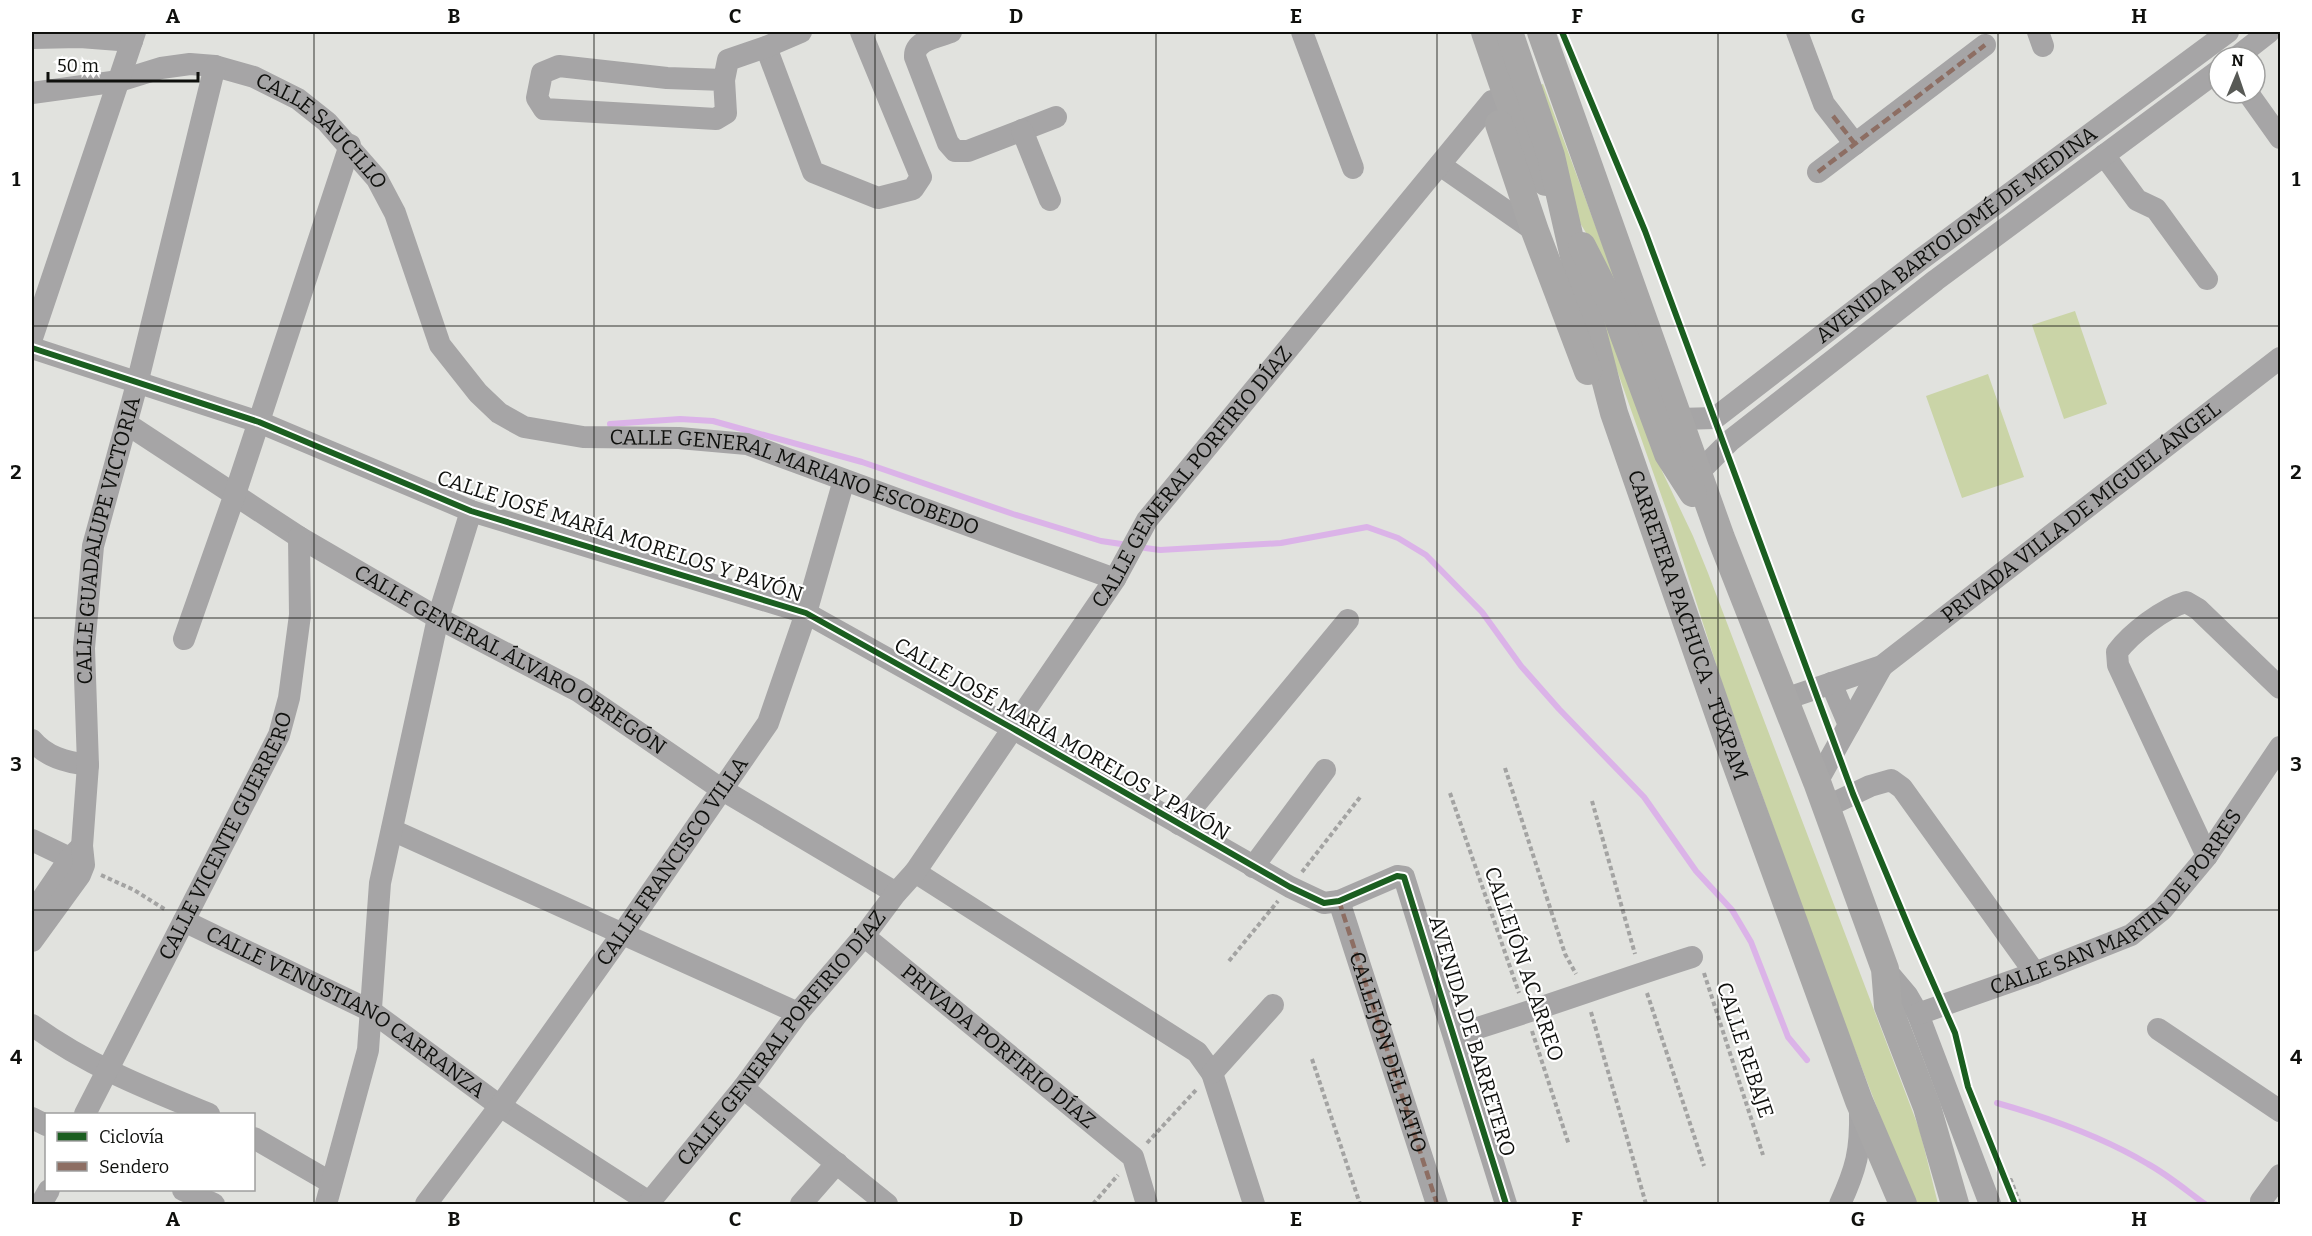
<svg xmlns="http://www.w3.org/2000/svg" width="2312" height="1236" viewBox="0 0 2312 1236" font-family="Bitter,serif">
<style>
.green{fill:#cad4a7}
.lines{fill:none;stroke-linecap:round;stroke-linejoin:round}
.stream{stroke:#dbb3e8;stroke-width:6}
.path{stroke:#a3a3a2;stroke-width:4;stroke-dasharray:4.5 3;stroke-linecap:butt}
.minor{stroke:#a6a5a6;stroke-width:22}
.major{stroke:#a8a7a7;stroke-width:28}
.quiet{stroke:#8d6e63;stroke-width:4.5;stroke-dasharray:9 4.5;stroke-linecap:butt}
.cycleway-casing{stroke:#fff;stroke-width:10}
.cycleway{stroke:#1b5e20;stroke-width:6}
.grid{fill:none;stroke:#0f100d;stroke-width:1.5;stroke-opacity:0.55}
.labels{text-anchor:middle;stroke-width:4.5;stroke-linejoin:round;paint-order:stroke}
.street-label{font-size:21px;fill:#0f100d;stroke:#fff}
.neatline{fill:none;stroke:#0f100d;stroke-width:2}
.grid-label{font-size:20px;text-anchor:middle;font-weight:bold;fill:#0f100d}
</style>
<rect width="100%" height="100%" fill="#e1e2de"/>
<path class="green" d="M1543 84 1617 284 1574 213 1540 85Z
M2075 311 2107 404 2064 419 2032 325Z
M1607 319 1662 471 1693 536 1708 573 1920 1131 1938 1204H1914L1833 993 1723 686 1671 523 1600 322Z
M1988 374 2024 477 1962 498 1926 396Z"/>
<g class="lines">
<path class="stream" d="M610 424 680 419 713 421 862 462 1013 514 1101 541 1128 545
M1138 547 1160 550 1281 543 1367 527 1398 538 1426 555 1482 612 1521 666 1559 709 1644 797 1696 871 1732 910 1751 942 1788 1037 1807 1060
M1997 1103C2050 1118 2101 1136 2148 1164 2168 1175 2187 1191 2205 1204"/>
<path class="path" d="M1453 32H1457
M1505 768 1565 954 1576 974
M1450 793 1519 993
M1592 801 1635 954
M1302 872 1361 796
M101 875 134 890 166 910
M1229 961 1278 901
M1704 973 1763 1155
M1647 993 1704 1166
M1591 1012 1646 1204
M1532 1031 1569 1145
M1312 1059 1360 1204
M1147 1143 1197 1089
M2002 1183 2011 1180 2020 1204
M1093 1204 1118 1175"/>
<g class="minor">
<path d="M951 32C938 37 914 40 915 57L948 143 955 151H968L1056 117"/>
<path d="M1302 32 1353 168"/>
<path d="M1797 32 1824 104 1855 144"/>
<path d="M2038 32 2043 46"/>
<path d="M32 38 80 37 132 41"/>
<path d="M766 47 813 172 878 198 913 189 921 177 861 32"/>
<path d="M2237 57 2269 32"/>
<path d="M724 80 667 78 559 66 542 73 537 98 544 109 716 119 726 113 724 80 728 60 766 47 801 32"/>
<path id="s1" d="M32 93 119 81 161 68 190 64 215 66 254 77 298 99 327 122 377 179 395 213 440 345 478 393 499 413 524 427 583 437 679 438 747 444 1115 579"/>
<path d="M2248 93 2280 138"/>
<path d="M1022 130 1050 200"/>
<path d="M2104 155 2137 200 2156 209 2207 279"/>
<path d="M1440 165 1535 231"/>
<path d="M1818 172 1985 45"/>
<path d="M32 338 135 32"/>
<path d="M32 348 259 422 471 511 806 613 1012 728 1290 887 1324 903 1339 901 1397 876 1404 877 1506 1204"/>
<path id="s2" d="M1679 419 1715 418 1920 260 2228 32"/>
<path id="s3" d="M127 424 299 537 438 618 578 691 721 789 896 893"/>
<path d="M1698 473 1731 440 1936 280 2219 70"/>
<path d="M184 639 235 494 350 145"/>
<path d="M1831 683 1849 725"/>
<path id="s4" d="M1785 699 1882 666 2280 358"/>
<path d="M32 740C46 757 66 762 88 765"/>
<path d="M1817 782 1882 666"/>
<path d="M1826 807 1870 786 1891 780 1902 788 2035 973"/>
<path d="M1179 824 1348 620"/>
<path d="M392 830 798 1013"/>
<path d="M32 840 82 864"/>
<path d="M2207 856 2118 665 2117 652C2131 633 2164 608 2186 602L2198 609 2280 688"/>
<path d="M1253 867 1325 770"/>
<path d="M915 872 1197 1052 1212 1073 1254 1204"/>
<path d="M1339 901 1437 1204"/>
<path d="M32 914 70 858 82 846"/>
<path id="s5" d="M184 921 371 1011 500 1106 652 1204"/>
<path id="s6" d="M864 936 1133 1157 1147 1204"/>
<path id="s7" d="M32 941 80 875 84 865 82 846 88 765 84 648 93 546 137 384 215 66"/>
<path d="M1885 969 1907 995 1918 1014 1990 1204"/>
<path id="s8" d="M1918 1014 2035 973 2131 935 2162 910 2207 856 2280 747"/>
<path d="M32 1025C89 1066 145 1088 209 1114"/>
<path d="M2158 1029 2280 1111"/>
<path d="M1455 1035C1535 1011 1613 982 1692 957"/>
<path d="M1212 1073 1273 1005"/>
<path d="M743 1088 887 1204"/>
<path id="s9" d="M85 1114 279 735 289 698 300 615 299 537"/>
<path d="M32 1118 46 1125"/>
<path d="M254 1138 330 1182"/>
<path d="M183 1190 214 1204"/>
<path d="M2261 1201 2280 1175"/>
<path d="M41 1204 49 1190"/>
<path d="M326 1204 368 1050 380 883 438 618 471 511"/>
<path id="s10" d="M426 1204 500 1106 622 934 768 723 806 613 844 480"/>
<path id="s11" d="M648 1204 743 1088 798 1013 864 936 896 893 915 872 1115 579 1147 520 1492 101"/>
<path d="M801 1204 837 1163"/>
<path d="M1840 1204C1856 1169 1861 1151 1860 1111"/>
</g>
<g class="major">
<path d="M1485 32C1503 83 1518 135 1546 182"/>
<path id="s12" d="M1509 32 1551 156 1580 283 1614 413 1735 761 1859 1101 1903 1204"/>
<path d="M1541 32 1721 538 1817 782 1885 969 1888 1006 1927 1107 1955 1204"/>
<path d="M1499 124 1535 231 1588 371"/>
<path d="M1582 246 1615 311 1668 454 1693 493"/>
</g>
<g class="quiet">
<path d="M1833 116 1855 144"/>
<path d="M1818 172 1985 45"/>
<path id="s13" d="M1339 901 1437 1204"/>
</g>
<g class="cycleway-casing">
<path id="cycleway" d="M1562 32 1645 231 1853 794 1912 935 1955 1033 1968 1087 2015 1204
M32 348 259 422 471 511 806 613 1012 728 1290 887 1324 903 1339 901 1397 876 1404 877 1506 1204"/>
</g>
<use href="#cycleway" class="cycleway"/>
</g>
<path class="grid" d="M314 32V1204M594 32V1204M875 32V1204M1156 32V1204M1437 32V1204M1718 32V1204M1998 32V1204M32 326H2280M32 618H2280M32 910H2280"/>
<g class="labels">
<g class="street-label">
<text dy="7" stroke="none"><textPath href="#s1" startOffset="314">CALLE SAUCILLO</textPath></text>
<text dy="7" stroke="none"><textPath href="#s2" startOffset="339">AVENIDA BARTOLOMÉ DE MEDINA</textPath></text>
<text dy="7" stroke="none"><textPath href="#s11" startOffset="909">CALLE GENERAL PORFIRIO DÍAZ</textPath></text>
<text dy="7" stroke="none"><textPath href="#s1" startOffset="964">CALLE GENERAL MARIANO ESCOBEDO</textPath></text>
<text dy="7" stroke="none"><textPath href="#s4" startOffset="354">PRIVADA VILLA DE MIGUEL ÁNGEL</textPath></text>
<text transform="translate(620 536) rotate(18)" y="7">CALLE JOSÉ MARÍA MORELOS Y PAVÓN</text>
<text dy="7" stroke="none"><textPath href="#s7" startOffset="420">CALLE GUADALUPE VICTORIA</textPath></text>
<text dy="7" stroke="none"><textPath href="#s12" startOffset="620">CARRETERA PACHUCA - TÚXPAM</textPath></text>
<text dy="7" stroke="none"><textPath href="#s3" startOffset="450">CALLE GENERAL ÁLVARO OBREGÓN</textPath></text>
<text transform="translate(1062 739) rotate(30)" y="7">CALLE JOSÉ MARÍA MORELOS Y PAVÓN</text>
<text dy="7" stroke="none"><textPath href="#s9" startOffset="312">CALLE VICENTE GUERRERO</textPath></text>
<text dy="7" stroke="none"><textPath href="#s10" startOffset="422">CALLE FRANCISCO VILLA</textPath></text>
<text dy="7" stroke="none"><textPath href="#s8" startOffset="234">CALLE SAN MARTIN DE PORRES</textPath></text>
<text transform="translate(1524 964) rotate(71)" y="7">CALLEJÓN ACARREO</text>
<text dy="7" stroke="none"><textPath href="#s5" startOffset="186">CALLE VENUSTIANO CARRANZA</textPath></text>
<text transform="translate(1472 1036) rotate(73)" y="7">AVENIDA DE BARRETERO</text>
<text dy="7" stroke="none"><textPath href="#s11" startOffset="213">CALLE GENERAL PORFIRIO DÍAZ</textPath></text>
<text dy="7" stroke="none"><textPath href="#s6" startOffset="174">PRIVADA PORFIRIO DÍAZ</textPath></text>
<text transform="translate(1745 1050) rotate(72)" y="7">CALLE REBAJE</text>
<text dy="7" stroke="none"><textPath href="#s13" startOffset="159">CALLEJÓN DEL PATIO</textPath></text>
</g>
</g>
<rect width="2312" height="1236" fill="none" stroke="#ffffff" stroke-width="66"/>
<rect x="45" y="1113" width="210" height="78" fill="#ffffff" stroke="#9f9f9e" stroke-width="1.5"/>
<rect x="57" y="1132" width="30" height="9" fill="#1b5e20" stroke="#9f9f9e" stroke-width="1.5"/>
<text x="99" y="1143" font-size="18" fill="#0f100d">Ciclovía</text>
<rect x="57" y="1162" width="30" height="9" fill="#8d6e63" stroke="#9f9f9e" stroke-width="1.5"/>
<text x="99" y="1173" font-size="18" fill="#0f100d">Sendero</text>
<g transform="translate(2237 75) rotate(2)"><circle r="28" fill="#ffffff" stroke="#9f9f9e" stroke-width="1.5"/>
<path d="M0-4.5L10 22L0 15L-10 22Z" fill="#585a56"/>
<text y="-9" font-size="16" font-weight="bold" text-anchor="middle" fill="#0f100d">N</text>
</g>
<path d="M48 72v9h150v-9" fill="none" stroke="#0f100d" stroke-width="3"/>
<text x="57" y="72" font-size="18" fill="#0f100d" stroke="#ffffff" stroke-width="4.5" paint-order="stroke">50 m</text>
<rect x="33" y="33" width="2246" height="1170" class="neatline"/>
<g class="grid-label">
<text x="173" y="23">A</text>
<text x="454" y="23">B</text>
<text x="735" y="23">C</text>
<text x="1016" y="23">D</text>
<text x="1296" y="23">E</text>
<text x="1577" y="23">F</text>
<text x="1858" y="23">G</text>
<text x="2139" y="23">H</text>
<text x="16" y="186">1</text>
<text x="2296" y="186">1</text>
<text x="16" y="479">2</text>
<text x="2296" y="479">2</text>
<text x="16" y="771">3</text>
<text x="2296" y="771">3</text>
<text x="16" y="1064">4</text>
<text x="2296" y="1064">4</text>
<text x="173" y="1226">A</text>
<text x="454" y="1226">B</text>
<text x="735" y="1226">C</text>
<text x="1016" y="1226">D</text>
<text x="1296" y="1226">E</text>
<text x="1577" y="1226">F</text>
<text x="1858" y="1226">G</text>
<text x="2139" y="1226">H</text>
</g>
</svg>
